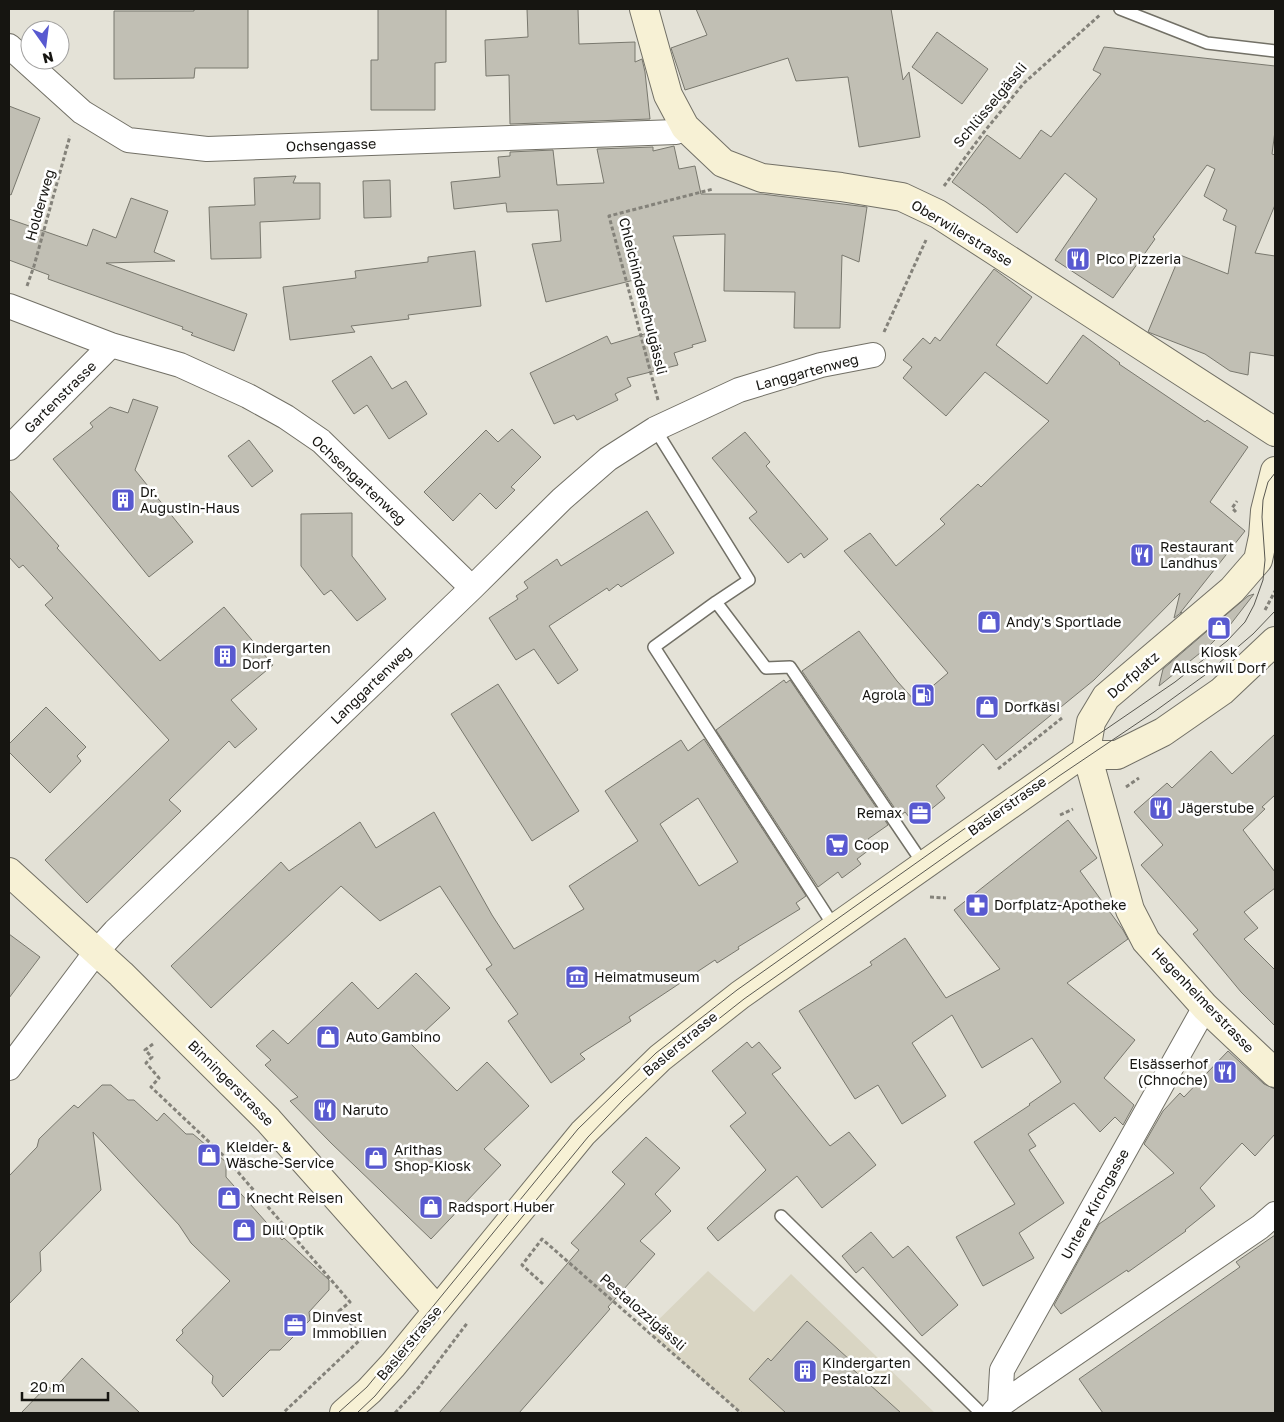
<svg xmlns="http://www.w3.org/2000/svg" width="1284" height="1422" viewBox="0 0 1284 1422" font-family="'Golos Text',sans-serif">
<style>
.built{fill:#d9d5c3}
.building{fill:#c1bfb4;stroke:#79786e;fill-rule:evenodd}
.lines{fill:none;stroke-linecap:round;stroke-linejoin:round}
.lane-casing{stroke:#727066;stroke-width:14}
.street-casing{stroke:#727066;stroke-width:26}
.secondary-casing{stroke:#727066;stroke-width:30}
.path{stroke:#84827a;stroke-width:3;stroke-dasharray:4 2.5;stroke-linecap:butt}
.lane{stroke:#fff;stroke-width:11}
.street{stroke:#fff;stroke-width:24}
.secondary{stroke:#f7f1d5;stroke-width:28}
.tram{stroke:#595851;stroke-width:1}
.labels{text-anchor:middle;stroke-width:5;stroke-linejoin:round;paint-order:stroke}
.street-label{font-size:14px;fill:#161511;stroke:#fff}
.poi-label{font-size:14px;fill:#161511;stroke:#fff;text-anchor:start}
</style>
<rect width="100%" height="100%" fill="#e4e2d7"/>
<path class="built" d="M708 1271 754 1312 791 1274 935 1413H741L647 1331Z"/>
<path class="building" d="M194 9H248V68H195L194 78 114 79V11H194Z
M378 9H446V62L435 63V110H371V60H378Z
M527 9H578L579 44 635 42V62L642 59 645 72 650 119 510 124 509 75 486 76 485 40 528 37Z
M696 9H891L903 80 909 72 920 137 859 147 848 77 796 81 788 58 685 90 671 48 707 35Z
M937 32 988 69 962 104 912 67Z
M1104 47 1275 66V131L1272 154 1275 155V205L1255 253 1275 256V356L1250 352 1248 375 1230 371 1205 354 1148 332 1180 255 1228 274 1236 226 1223 220 1227 210 1204 196 1215 169 1207 165 1153 237 1155 239 1113 298 1055 260 1097 199 1065 173 1017 233 986 207 952 182 987 135 1020 159 1041 130 1051 137 1101 74 1093 70Z
M9 106 40 118 11 195 9 194Z
M674 146 679 169 695 166 701 194H762L867 207 859 262 842 255 840 328H794L795 292 724 291 725 234 673 236 706 341 692 345 693 347 674 353 678 365 627 378 631 386 615 394 618 400 577 420 574 415 554 424 530 373 607 336 611 344 651 332 634 280 546 302 532 244 561 241 558 210 507 212 506 203 454 209 451 182 500 177 498 157 510 156V152L553 150 557 185 604 183 597 149 653 147V151Z
M296 176 293 183H320V219L260 222 261 258 211 259 209 207 255 205 254 178Z
M390 180 391 217 364 218 363 181Z
M131 198 168 211 154 252 175 261 106 263 247 314 234 351 191 335 193 333 182 329 183 327 48 279 49 275 9 260V219L87 246 93 229 116 238Z
M475 251 481 306 408 315 409 319 351 326 355 332 290 340 283 287 356 278 355 271 428 262V257Z
M994 269 1032 297 996 345 1047 384 1083 335 1120 363 1119 364 1205 422 1207 420 1248 447 1210 502 1245 531 1180 613 1182 612 1174 618 1180 593 1094 680 996 760 983 744 936 786 945 798 914 823 905 812 900 816 802 671 859 631 897 681 915 701 948 673 844 551 870 533 896 566 945 524 940 519 978 484 981 487 1049 421 985 372 946 416 903 378 912 367 903 360 923 338 930 344 935 337 940 341Z
M371 356 392 389 406 381 427 414 389 439 367 405 354 414 332 381Z
M133 399 158 407 135 470 193 542 149 577 53 459 93 427 90 423 110 407 128 413Z
M512 429 541 457 511 487 515 490 496 509 480 493 453 521 424 492 486 430 498 442Z
M745 432 770 462 766 466 828 539 804 558 801 553 788 563 749 518 757 512 712 458Z
M249 440 273 471 252 487 228 456Z
M9 490 59 546 57 548 160 661 224 607 273 665 231 700 257 729 235 748 229 741 169 800 181 811 87 903 45 860 169 740 45 605 53 598 23 565 19 568 9 557Z
M647 511 674 553 621 587 618 584 609 591 607 588 549 626 578 670 558 684 534 649 516 660 489 618 518 599 516 596 528 588 524 582 557 559 561 566Z
M352 513V556L386 599 357 621 331 590 324 595 301 566V514Z
M1254 594 1230 625 1210 645 1159 686 1163 669 1248 596Z
M784 680 786 683 790 680 888 825 868 839 873 847 857 859 861 864 842 878 838 872 818 887 716 730Z
M498 684 579 811 532 841 451 714Z
M46 707 86 747 77 756 81 761 50 793 9 752V744Z
M1275 734V795L1262 807 1265 809 1243 830 1275 872V888L1244 912 1258 928 1244 939 1275 970V1026L1241 992 1193 934 1198 930 1141 865 1163 845 1134 812 1167 783 1172 788 1211 751 1232 774Z
M704 739 806 896 796 903 800 909 738 947 739 949 717 963 715 960 629 1017 631 1021 580 1054 585 1059 551 1083 508 1021 518 1014 486 969 492 965 440 886 380 921 341 886 211 1008 171 966 281 862 289 871 360 822 376 848 434 812 492 915 514 949 584 909 569 886 638 841 605 791 681 740 688 751ZM698 798 738 862 699 886 660 824Z
M1068 820 1097 858 1080 871 1123 930 1128 939 1067 983 1135 1040 1104 1078 1134 1105 1123 1125 1115 1117 1100 1132 1074 1103 1028 1134 1036 1146 1029 1150 1064 1203 1019 1233 1034 1258 983 1286 956 1237 1015 1204 974 1142 1030 1105 1029 1104 1061 1082 1032 1038 982 1068 952 1015 912 1043 946 1096 902 1124 878 1085 855 1099 799 1011 872 965 870 962 905 938 946 998 1000 969 954 910Z
M9 934 40 957 9 998Z
M416 973 450 1008 411 1044 457 1091 487 1062 529 1106 484 1149 501 1165 431 1239 331 1143 290 1101 298 1097 265 1065 271 1060 256 1046 273 1030 288 1044 352 982 378 1009Z
M747 1042 752 1048 759 1042 781 1068 772 1074 830 1146 849 1132 876 1165 822 1208 797 1176 718 1241 707 1228 766 1170 730 1126 746 1113 712 1071Z
M1228 1051 1264 1084 1275 1089V1134L1255 1156 1242 1143 1200 1188 1215 1206 1185 1230 1186 1231 1128 1272 1127 1270 1061 1314 1054 1305 1099 1224 1174 1173 1144 1144 1163 1111 1180 1093 1184 1097Z
M102 1085H111L128 1100H134L157 1121 164 1113 186 1134H193L226 1162V1177L282 1240 284 1238 329 1280V1290L309 1312 310 1320 280 1350H270L223 1397 212 1383 213 1376 176 1340 183 1333 182 1330 230 1281 191 1243 179 1225 93 1132 101 1190 40 1252 41 1271 9 1304V1176L37 1147 39 1139 74 1105 78 1108Z
M646 1137 680 1168 655 1194 671 1211 640 1241 655 1254 608 1307 610 1309 519 1413H439L579 1250 571 1243 625 1184 612 1172Z
M871 1232 893 1258 908 1246 958 1305 922 1336 863 1267 856 1273 842 1256Z
M1275 1235V1413H1103L1079 1379 1240 1267 1236 1262Z
M807 1321 850 1360 847 1364 901 1413H786L749 1379 768 1358 771 1361Z
M82 1358 140 1413H21L47 1386 53 1390Z"/>
<g class="lines">
<g class="lane-casing">
<path id="lane" d="M1120 9 1207 43 1275 51
M655 429 749 580 716 602
M835 928 654 647 716 602 766 668 790 667 924 865
M781 1216 981 1413"/>
</g>
<g class="street-casing">
<path id="street" d="M9 46 82 112 128 140 207 149 676 132 685 127
M9 306 111 345 180 365 248 396 286 417 321 441 472 588
M9 448 111 345
M9 1068 96 952 115 931 472 588 562 499 608 459 655 429 739 390 821 365 873 355
M1000 1405 1002 1370 1205 1007
M993 1413 1000 1405 1260 1227 1275 1214"/>
</g>
<g class="secondary-casing">
<path id="secondary" d="M644 9 668 95 685 127 723 163 762 178 841 187 902 197 938 214 1275 432
M1275 471 1265 511 1263 537 1258 560 1232 590 1106 697 1091 722 1086 751 1130 910 1146 941 1205 1007 1275 1073
M1086 751 1099 755H1117L1163 732 1222 691 1275 641
M9 872 121 974 268 1120 437 1310
M344 1413 369 1391 393 1365 583 1133 660 1058 740 995 1086 751"/>
</g>
<path class="path" d="M944 186 984 132 1024 83 1101 14
M27 286 34 266 70 136
M884 332 926 240
M658 400 609 216 713 189
M1236 512 1232 508 1237 501
M1265 610 1275 591
M998 769 1062 718
M1126 787 1139 778
M1060 815 1073 809
M930 897 946 898
M153 1044 145 1050 152 1057 146 1063 159 1078 151 1087 225 1157 350 1302 339 1311 363 1337 283 1413
M543 1284 522 1265 542 1239 741 1413
M395 1413 419 1387 468 1322"/>
<use href="#lane" class="lane"/>
<use href="#street" class="street"/>
<use href="#secondary" class="secondary"/>
<path class="tram" d="M338 1413 367 1387 578 1129 656 1053 737 990 1077 749 1175 682 1227 641 1245 622 1254 605 1263 580 1265 560 1262 517 1263 500 1268 482 1275 473
M357 1413 375 1396 588 1137 624 1099 664 1062 744 999 1059 776 1154 712 1205 675 1253 634 1275 611"/>
</g>
<defs>
<g id="restaurant-square" transform="scale(1.25)"><rect x="-9" y="-9" width="18" height="18" rx="4" fill="#5859d0" stroke="#fff"/><path d="M-5-6h1v4h1v-4h1v4h1v-4h1v5L-1.5 .5V6h-2V.5L-5-1ZM5-6V6H3V1.5H1.5Q1.5-4 5-6Z" fill="#fff"/></g>
<g id="building-square" transform="scale(1.25)"><rect x="-9" y="-9" width="18" height="18" rx="4" fill="#5859d0" stroke="#fff"/><path d="M-4-6H4V6H1V3H-1V6H-4ZM-2.5-4.3h1.7v1.8h-1.7ZM.8-4.3h1.7v1.8H.8ZM-2.5-1h1.7V.8h-1.7ZM.8-1h1.7V.8H.8Z" fill="#fff"/></g>
<g id="shop-square" transform="scale(1.25)"><rect x="-9" y="-9" width="18" height="18" rx="4" fill="#5859d0" stroke="#fff"/><path d="M-5-2.5h2.3a2.7 3.5 0 0 1 5.4 0H5L5.5 6h-11ZM-1.5-2.5h3a1.5 2.3 0 0 0-3 0Z" fill="#fff"/></g>
<g id="fuel-square" transform="scale(1.25)"><rect x="-9" y="-9" width="18" height="18" rx="4" fill="#5859d0" stroke="#fff"/><path d="M-5.5-6h7V0h2V4h1.3V-2.5L3-4.5l.8-.8L6-3V5H2.5V1h-1V6h-7ZM-4.2-4.7v3.2H.2V-4.7Z" fill="#fff"/></g>
<g id="office-square" transform="scale(1.25)"><rect x="-9" y="-9" width="18" height="18" rx="4" fill="#5859d0" stroke="#fff"/><path d="M-6-3h4V-5.5h4V-3h4V5H-6ZM-1-4.5V-3h2v-1.5ZM-6 0V1H6V0Z" fill="#fff"/></g>
<g id="supermarket-square" transform="scale(1.25)"><rect x="-9" y="-9" width="18" height="18" rx="4" fill="#5859d0" stroke="#fff"/><path d="M-6-5.5h2.5l.6 2H6L4.5 2H-2.5L-4.4-4H-6ZM-1.5 3.2a1.3 1.3 0 1 0 .1 0ZM3 3.2a1.3 1.3 0 1 0 .1 0Z" fill="#fff"/></g>
<g id="pharmacy-square" transform="scale(1.25)"><rect x="-9" y="-9" width="18" height="18" rx="4" fill="#5859d0" stroke="#fff"/><path d="M-2-6h4v4h4v4h-4v4h-4v-4h-4v-4h4Z" fill="#fff"/></g>
<g id="museum-square" transform="scale(1.25)"><rect x="-9" y="-9" width="18" height="18" rx="4" fill="#5859d0" stroke="#fff"/><path d="M0-6L6-3V-2H-6V-3ZM-5-1h2V3h-2ZM-1-1h2V3h-2ZM3-1h2V3H3ZM-6 4H6V6H-6Z" fill="#fff"/></g>
</defs>
<g fill-rule="evenodd">
<use href="#restaurant-square" x="1078" y="259"/>
<use href="#building-square" x="123" y="500"/>
<use href="#restaurant-square" x="1142" y="555"/>
<use href="#shop-square" x="989" y="622"/>
<use href="#shop-square" x="1219" y="628"/>
<use href="#building-square" x="225" y="656"/>
<use href="#fuel-square" x="923" y="695"/>
<use href="#shop-square" x="987" y="707"/>
<use href="#restaurant-square" x="1161" y="808"/>
<use href="#office-square" x="920" y="813"/>
<use href="#supermarket-square" x="837" y="845"/>
<use href="#pharmacy-square" x="977" y="905"/>
<use href="#museum-square" x="577" y="977"/>
<use href="#shop-square" x="328" y="1037"/>
<use href="#restaurant-square" x="1225" y="1072"/>
<use href="#restaurant-square" x="325" y="1110"/>
<use href="#shop-square" x="209" y="1155"/>
<use href="#shop-square" x="376" y="1158"/>
<use href="#shop-square" x="229" y="1198"/>
<use href="#shop-square" x="431" y="1207"/>
<use href="#shop-square" x="244" y="1230"/>
<use href="#office-square" x="295" y="1325"/>
<use href="#building-square" x="805" y="1371"/>
</g>
<g class="labels">
<g class="street-label">
<text transform="translate(990 105) rotate(-50)" y="5">Schlüsselgässli</text>
<text transform="translate(331 145) rotate(-2)" y="5">Ochsengasse</text>
<text transform="translate(40 205) rotate(-74)" y="5">Holderweg</text>
<text transform="translate(962 233) rotate(31)" y="5">Oberwilerstrasse</text>
<text transform="translate(643 296) rotate(76)" y="5">Chleichinderschulgässli</text>
<text transform="translate(807 372) rotate(-15)" y="5">Langgartenweg</text>
<text transform="translate(60 397) rotate(-45)" y="5">Gartenstrasse</text>
<text transform="translate(359 480) rotate(43)" y="5">Ochsengartenweg</text>
<text transform="translate(1133 675) rotate(-41)" y="5">Dorfplatz</text>
<text transform="translate(371 685) rotate(-44)" y="5">Langgartenweg</text>
<text transform="translate(1007 806) rotate(-35)" y="5">Baslerstrasse</text>
<text transform="translate(1203 1000) rotate(46)" y="5">Hegenheimerstrasse</text>
<text transform="translate(680 1044) rotate(-40)" y="5">Baslerstrasse</text>
<text transform="translate(231 1083) rotate(45)" y="5">Binningerstrasse</text>
<text transform="translate(1095 1204) rotate(-61)" y="5">Untere Kirchgasse</text>
<text transform="translate(643 1312) rotate(41)" y="5">Pestalozzigässli</text>
<text transform="translate(409 1343) rotate(-50)" y="5">Baslerstrasse</text>
</g>
<g class="poi-label">
<text x="1096" y="264">Pico Pizzeria</text>
<text x="140" y="497">Dr.<tspan x="140" dy="16">Augustin-Haus</tspan></text>
<text x="1160" y="552">Restaurant<tspan x="1160" dy="16">Landhus</tspan></text>
<text x="1006" y="627">Andy's Sportlade</text>
<text x="242" y="653">Kindergarten<tspan x="242" dy="16">Dorf</tspan></text>
<text x="1219" y="657" text-anchor="middle">Kiosk<tspan x="1219" dy="16">Allschwil Dorf</tspan></text>
<text x="906" y="700" text-anchor="end">Agrola</text>
<text x="1004" y="712">Dorfkäsi</text>
<text x="1178" y="813">Jägerstube</text>
<text x="902" y="818" text-anchor="end">Remax</text>
<text x="854" y="850">Coop</text>
<text x="994" y="910">Dorfplatz-Apotheke</text>
<text x="594" y="982">Heimatmuseum</text>
<text x="346" y="1042">Auto Gambino</text>
<text x="1208" y="1069" text-anchor="end">Elsässerhof<tspan x="1208" dy="16">(Chnoche)</tspan></text>
<text x="342" y="1115">Naruto</text>
<text x="226" y="1152">Kleider- &amp;<tspan x="226" dy="16">Wäsche-Service</tspan></text>
<text x="394" y="1155">Arithas<tspan x="394" dy="16">Shop-Kiosk</tspan></text>
<text x="246" y="1203">Knecht Reisen</text>
<text x="448" y="1212">Radsport Huber</text>
<text x="262" y="1235">Dill Optik</text>
<text x="312" y="1322">Dinvest<tspan x="312" dy="16">Immobilien</tspan></text>
<text x="822" y="1368">Kindergarten<tspan x="822" dy="16">Pestalozzi</tspan></text>
</g>
</g>
<rect width="1284" height="1422" fill="none" stroke="#161511" stroke-width="20"/>
<g transform="translate(45 45) rotate(166)"><circle r="24" fill="#ffffff" stroke="#a2a1a0"/>
<path d="M0-4L9 19L0 12L-9 19Z" fill="#5859d0"/>
<text y="-8" font-size="14" font-weight="bold" text-anchor="middle" fill="#161511">N</text>
</g>
<path d="M22 1392v8h86v-8" fill="none" stroke="#161511" stroke-width="2.5"/>
<text x="30" y="1392" font-size="15" fill="#161511" stroke="#ffffff" stroke-width="4" paint-order="stroke">20 m</text>
</svg>
